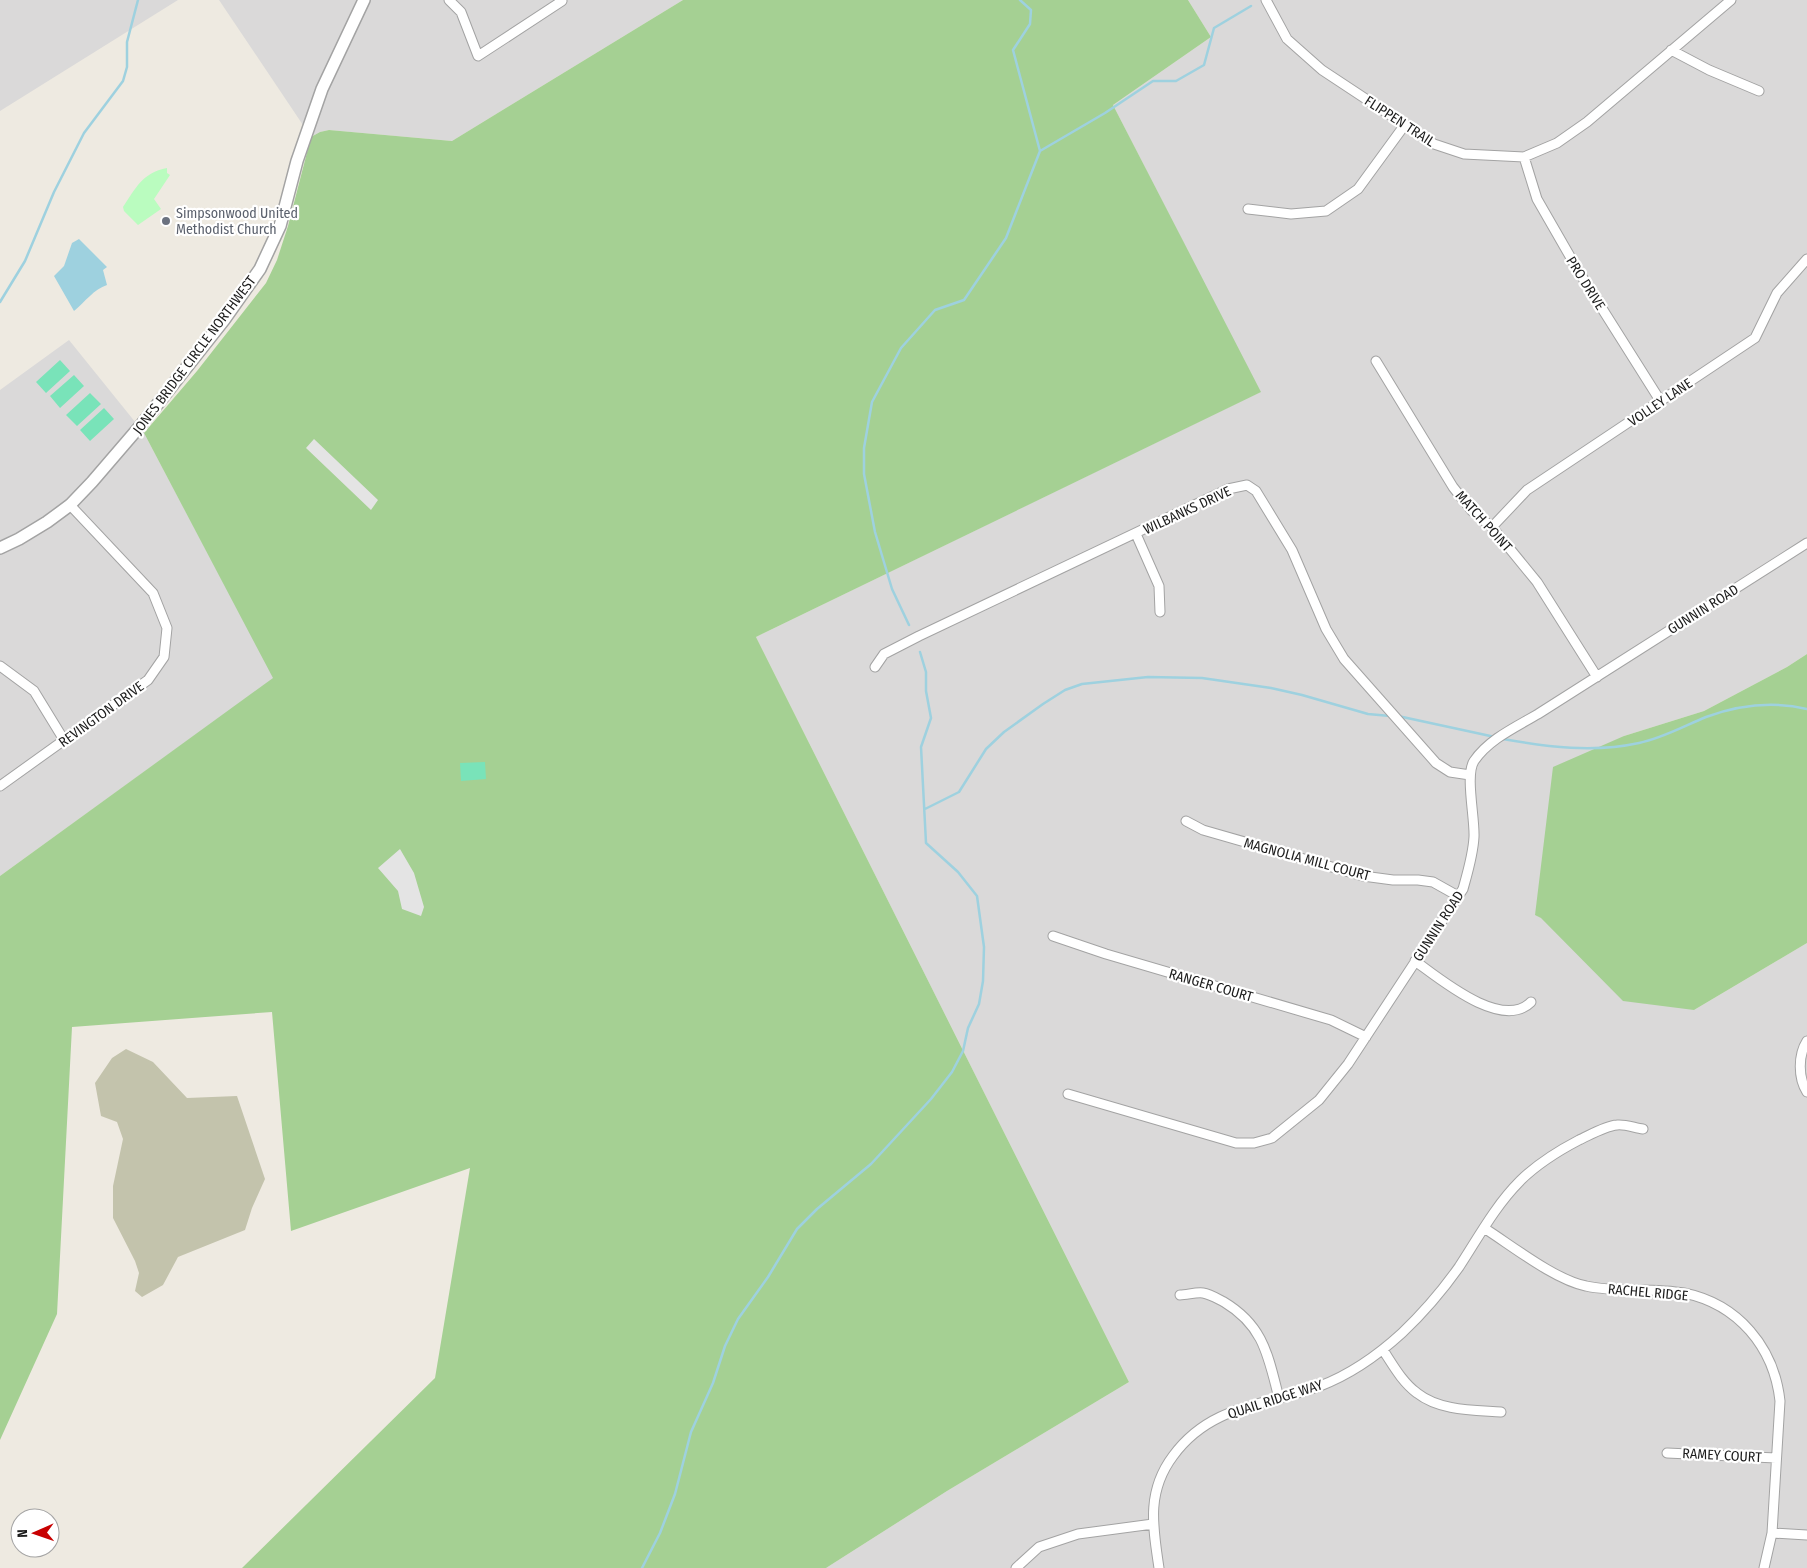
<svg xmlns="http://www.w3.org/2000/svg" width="1807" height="1568" viewBox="0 0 1807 1568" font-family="'Fira Sans Condensed',sans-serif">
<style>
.residential{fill:#dad9d9}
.construction{fill:#c3c3ac}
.forest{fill:#a5d093}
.park{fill:#bafcbf}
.pitch{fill:#79e3b9}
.parking{fill:#e4e4e4}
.water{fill:#9ed1df}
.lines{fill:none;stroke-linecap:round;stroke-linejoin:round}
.stream{stroke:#9ed1df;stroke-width:2.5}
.minor-casing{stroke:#a3a3a3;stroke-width:11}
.tertiary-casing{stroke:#a3a3a3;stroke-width:14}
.minor{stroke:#fff;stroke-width:9}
.tertiary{stroke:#fff;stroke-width:11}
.worship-dot{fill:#6b7280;stroke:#fff;stroke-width:2}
.labels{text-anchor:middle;stroke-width:4.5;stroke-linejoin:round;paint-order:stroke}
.street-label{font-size:14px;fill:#1c1c1c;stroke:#fff}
.worship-label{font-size:14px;fill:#5b616d;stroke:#fff;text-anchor:start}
</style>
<rect width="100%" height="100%" fill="#eeeae1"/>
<path class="residential" d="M0 0H178L0 111Z
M219 0H683L452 141 329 130 320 132 311 137Z
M1188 0H1807V654L1787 667 1704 711 1624 736 1535 914 1694 1010 1807 943V1568H826L947 1491 1129 1382 756 637 1260 392 1113 105 1211 37Z
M69 340 144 433 274 678 0 876V390Z"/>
<path class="construction" d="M126 1049 153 1062 187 1098 237 1096 265 1179 252 1208 245 1230 178 1257 163 1285 142 1297 135 1291 139 1273 135 1261 113 1218V1186L123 1139 117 1122 101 1116 95 1083 112 1058Z"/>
<path class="forest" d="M683 0H1188L1211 37 1113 105 1261 392 756 637 1129 1382 947 1491 826 1568H242L435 1378 470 1168 291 1231 272 1012 72 1027 57 1314 0 1440V876L273 678 144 433 197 371 266 283 277 260 288 226 311 137 320 132 329 130 452 141Z
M1807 654V943L1694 1010 1623 1001 1541 918 1535 915 1553 767 1624 736 1704 711 1787 667Z"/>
<path class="park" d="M167 168V173L170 175 154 199 161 209 138 225 124 211 123 207C136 188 142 173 167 168Z"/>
<path class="pitch" d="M60 360 70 371 46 393 36 382Z
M74 375 84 386 60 408 50 396Z
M90 393 101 404 77 426 66 415Z
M104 408 114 419 90 441 80 430Z
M485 762 486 779 461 781 460 763Z"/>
<path class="parking" d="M314 439 378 500 371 510 306 448Z
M400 849 414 873 424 907 421 916 402 909 398 891 378 868Z"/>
<path class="water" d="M79 239 107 267 103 270 107 285C94 289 85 302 74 311L54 276 64 266 72 243Z"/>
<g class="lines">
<path class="stream" d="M1040 151 1105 113 1153 81H1176L1204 65 1214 28 1251 6
M0 302 25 261 54 192 84 133 123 81 127 67V42L138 0
M909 625 892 589 875 532 864 474V448L872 402 901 348 935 310 964 300 1006 238 1040 151 1013 50 1030 24 1031 10 1020 0
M1398 716 1495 737
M1503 739C1548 747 1593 753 1639 743 1663 738 1684 726 1706 717 1739 705 1773 701 1807 709
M925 809 959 792 986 749 1004 732 1043 704 1065 690 1082 684 1148 677 1202 678 1271 688 1302 695 1368 714 1390 716
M642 1568 660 1533 675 1494 691 1432 713 1383 725 1346 738 1319 768 1277 797 1229 817 1209 871 1164 931 1099 952 1072 963 1051 968 1028 979 1004 983 981 984 947 977 896 958 872 926 843 921 747 931 718 926 691V672L920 652"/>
<g class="minor-casing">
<path id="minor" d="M449 0 461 12 478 56 562 1
M1266 0 1287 39 1322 70 1434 144 1464 154 1524 157 1557 143 1587 122 1731 0
M1671 50 1709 70 1759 91
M1524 157 1537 199 1579 272 1661 402
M1248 209 1291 214 1326 211 1358 189 1404 126
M1376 361 1453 487 1472 511 1492 527 1537 582 1597 677
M1492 527 1527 490 1755 338 1777 293 1807 259
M1136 534 1159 586 1160 612
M0 666 34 691 64 740
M875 667 884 654 919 636 1228 489 1247 485 1256 491 1292 550 1326 629 1344 659 1436 763 1450 772 1470 775
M0 786 148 680 164 657 167 628 153 593 70 505
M1186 821 1203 830 1363 876 1393 880H1418L1433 882 1458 896
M1053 936 1106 954 1331 1020 1366 1037
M1415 961C1440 979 1502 1031 1531 1002
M1807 1041C1798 1055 1798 1078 1807 1092
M1068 1094 1236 1143H1254L1272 1138 1319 1100 1348 1064 1463 889C1468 871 1473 855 1474 837 1475 818 1465 775 1474 761 1489 739 1516 727 1538 714L1807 543
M1484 1228C1511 1245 1555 1280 1586 1286 1617 1293 1652 1287 1684 1293 1738 1304 1774 1347 1780 1401L1772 1533 1764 1568
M1180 1295C1187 1295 1196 1292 1203 1293 1210 1294 1218 1299 1224 1302 1264 1326 1268 1356 1279 1398
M1383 1350C1393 1365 1402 1382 1417 1393 1440 1411 1473 1410 1501 1412
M1667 1453 1776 1458
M1772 1533 1807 1535
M1016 1568 1039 1547 1078 1534 1153 1524
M1159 1568C1153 1527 1146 1492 1173 1456 1211 1404 1265 1406 1320 1386 1349 1375 1379 1354 1402 1333 1423 1313 1442 1291 1459 1267 1478 1238 1495 1206 1520 1181 1537 1164 1558 1151 1579 1140 1590 1135 1605 1126 1617 1125 1625 1124 1635 1128 1643 1129"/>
</g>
<g class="tertiary-casing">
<path id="tertiary" d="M0 548 19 539 47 522 70 505 92 482 141 425 224 320 260 269 280 226 297 161 322 89 364 0"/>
</g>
<use href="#minor" class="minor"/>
<use href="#tertiary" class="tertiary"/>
</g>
<circle class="worship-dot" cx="166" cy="221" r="5"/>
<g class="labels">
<g class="street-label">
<text transform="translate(1400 121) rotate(33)" y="5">FLIPPEN TRAIL</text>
<text transform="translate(1586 283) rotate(58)" y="5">PRO DRIVE</text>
<text transform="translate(194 355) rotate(-53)" y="5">JONES BRIDGE CIRCLE NORTHWEST</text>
<text transform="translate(1660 402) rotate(-34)" y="5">VOLLEY LANE</text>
<text transform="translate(1187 510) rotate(-25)" y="5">WILBANKS DRIVE</text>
<text transform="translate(1484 521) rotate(48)" y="5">MATCH POINT</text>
<text transform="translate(1703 609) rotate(-32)" y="5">GUNNIN ROAD</text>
<text transform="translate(101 714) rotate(-36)" y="5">REVINGTON DRIVE</text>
<text transform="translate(1307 859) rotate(15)" y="5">MAGNOLIA MILL COURT</text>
<text transform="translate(1438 926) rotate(-57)" y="5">GUNNIN ROAD</text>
<text transform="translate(1211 985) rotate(16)" y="5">RANGER COURT</text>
<text transform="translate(1648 1292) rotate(5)" y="5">RACHEL RIDGE</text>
<text transform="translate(1275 1399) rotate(-18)" y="5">QUAIL RIDGE WAY</text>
<text transform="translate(1722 1455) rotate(3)" y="5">RAMEY COURT</text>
</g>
<g class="worship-label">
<text x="176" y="218">Simpsonwood United<tspan x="176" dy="16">Methodist Church</tspan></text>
</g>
</g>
<g transform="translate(35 1533) rotate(268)"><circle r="24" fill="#ffffff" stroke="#a4a4a4"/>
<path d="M0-4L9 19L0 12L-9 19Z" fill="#c80001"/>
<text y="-8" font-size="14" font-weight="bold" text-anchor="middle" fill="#1c1c1c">N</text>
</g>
</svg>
